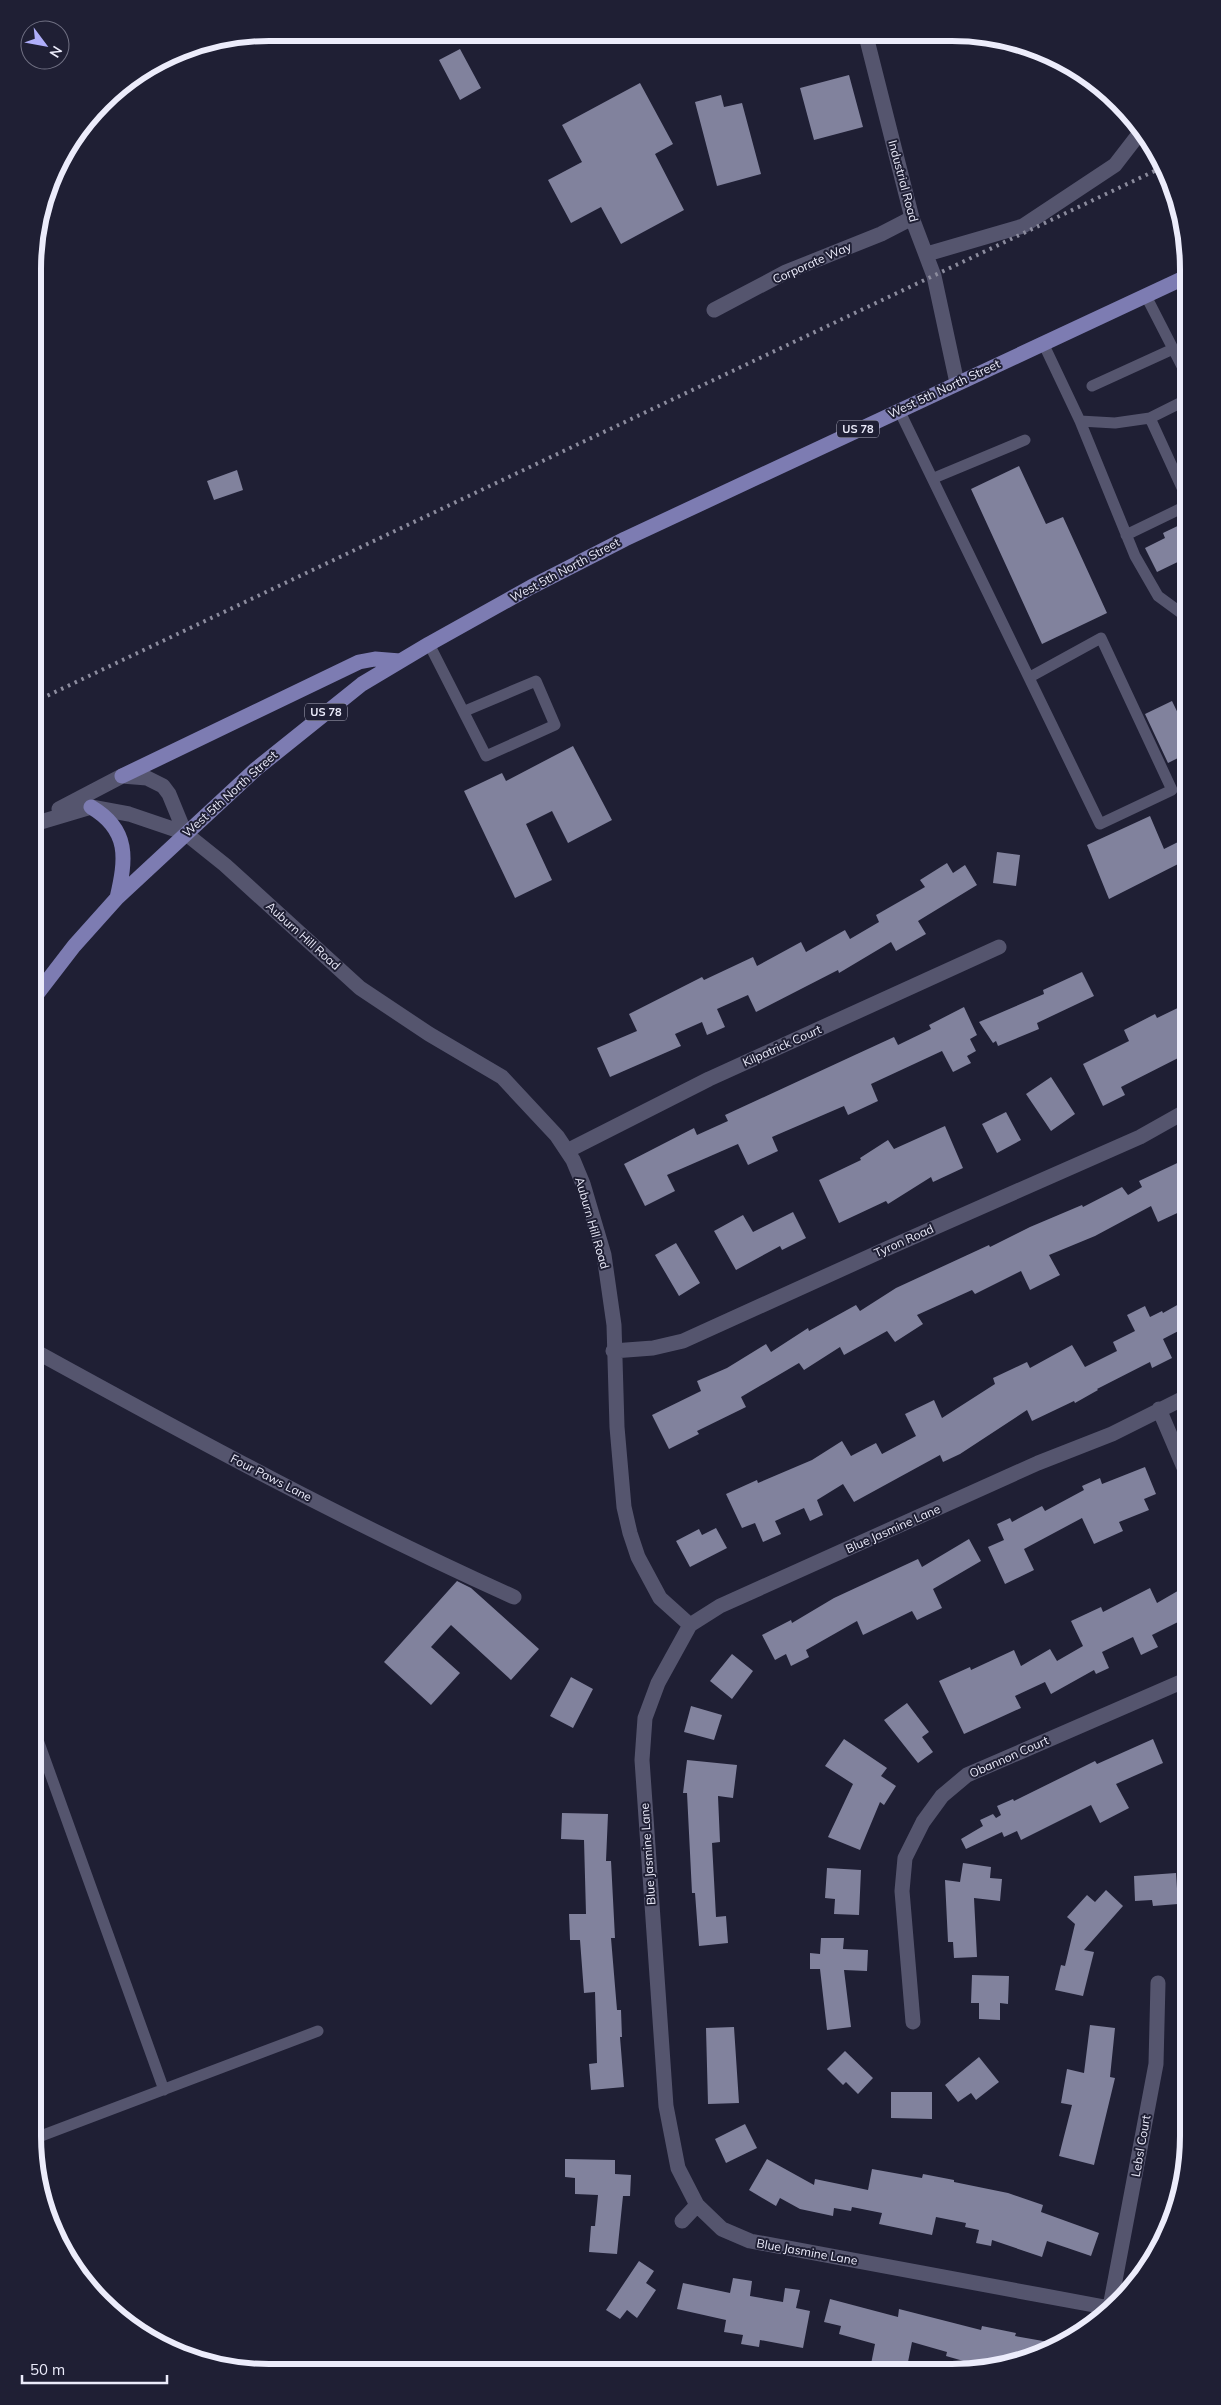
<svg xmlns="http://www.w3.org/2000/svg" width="1221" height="2405" viewBox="0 0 1221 2405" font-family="Mulish,sans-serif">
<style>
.building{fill:#81829d}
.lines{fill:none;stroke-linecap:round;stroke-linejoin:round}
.lane{stroke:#55556e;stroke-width:11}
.street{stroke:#55556e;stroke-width:15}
.primary{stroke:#7d7cb2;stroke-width:15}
.rail{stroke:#8c8c9e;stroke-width:4;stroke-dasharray:2.5 5;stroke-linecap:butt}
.labels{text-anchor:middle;stroke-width:4;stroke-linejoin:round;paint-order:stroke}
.shield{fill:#1f1f34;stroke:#aeaebf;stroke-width:1}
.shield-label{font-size:11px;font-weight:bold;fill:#ececfb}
.street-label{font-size:12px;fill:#ececfb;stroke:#1f1f34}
.rim{fill:none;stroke:#ececfb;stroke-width:6}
</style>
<rect width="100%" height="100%" fill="#1f1f34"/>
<path class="building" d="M460 49 481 88 460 100 439 60Z
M849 75 863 127 814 140 800 88Z
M640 83 673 144 655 154 684 210 621 244 601 207 571 223 548 180 582 162 562 125Z
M721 95 724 107 742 103 761 174 717 186 695 102Z
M1019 466 1046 524 1063 517 1107 613 1042 644 971 489Z
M237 470 243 490 214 500 207 481Z
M1188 521V557L1157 572 1145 548 1165 538 1163 533Z
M1172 701 1188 734V753L1168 763 1145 714Z
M573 746 612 820 568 843 552 811 526 824 552 880 515 898 464 791 502 773 506 781Z
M1150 816 1164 849 1188 837V859L1109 899 1087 845Z
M997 852 1020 855 1016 886 993 883Z
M947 863 953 873 965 865 977 885 918 921 926 934 896 951 891 942 839 973 838 970 756 1012 748 995 717 1009 725 1027 707 1035 702 1022 675 1034 681 1046 610 1077 597 1048 637 1031 629 1014 702 977 704 980 753 957 757 966 801 942 806 952 845 930 850 939 879 922 876 915 925 887 920 880Z
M1082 972 1094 996 1037 1023 1039 1029 998 1046 996 1041 993 1043 979 1022 1044 994 1043 990Z
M1188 1003V1053L1121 1087 1125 1095 1103 1106 1083 1064 1129 1041 1124 1030 1155 1014 1157 1018Z
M964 1007 977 1035 970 1039 976 1051 967 1056 971 1063 953 1072 942 1051 871 1084 878 1101 848 1115 844 1106 772 1137 778 1151 748 1165 738 1144 667 1175 675 1191 645 1206 624 1164 694 1128 697 1135 728 1121 725 1115 857 1054 894 1037 898 1045 931 1029 929 1025Z
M1051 1077 1075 1114 1051 1131 1026 1094Z
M1006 1112 1021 1140 997 1153 982 1124Z
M945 1126 963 1168 933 1182 931 1177 888 1204 886 1201 839 1223 819 1180 861 1160 860 1158 888 1140 894 1149Z
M1188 1158V1208L1158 1222 1151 1206 1095 1236 1049 1255 1060 1275 1030 1290 1021 1271 975 1294 972 1290 917 1315 923 1324 895 1342 887 1331 844 1355 840 1347 804 1370 799 1363 741 1397 746 1407 697 1431 699 1434 669 1449 652 1415 701 1391 697 1381 727 1368 766 1344 771 1352 808 1328 809 1331 856 1305 860 1311 896 1288 989 1245 990 1247 1030 1227 1082 1205 1083 1207 1122 1187 1128 1195 1142 1187 1139 1181Z
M793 1212 806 1238 782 1250 780 1246 736 1270 714 1231 743 1215 753 1232Z
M676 1243 700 1283 679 1296 655 1255Z
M1188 1299V1326L1163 1339 1172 1358 1152 1368 1150 1362 1097 1389 1098 1390 1075 1403 1074 1401 1032 1421 1027 1410 960 1454 943 1462 940 1455 854 1502 843 1484 817 1500 823 1515 810 1521 804 1508 775 1521 781 1534 763 1542 755 1523 742 1528 726 1494 757 1480 758 1483 812 1460 842 1441 851 1456 876 1443 882 1454 916 1436 905 1414 934 1400 942 1418 995 1384 993 1378 1027 1362 1030 1368 1072 1345 1085 1367 1117 1351 1113 1342 1135 1331 1127 1315 1145 1306 1150 1317 1162 1311 1163 1313Z
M1145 1467 1156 1494 1144 1499 1149 1510 1119 1522 1123 1531 1094 1544 1082 1518 1024 1549 1034 1570 1005 1584 988 1547 1004 1540 997 1524 1010 1518 1012 1522 1042 1506 1045 1511 1084 1490 1082 1486 1100 1478 1102 1484Z
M716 1528 727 1548 690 1567 676 1541 699 1529 702 1535Z
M969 1539 981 1561 933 1589 942 1608 917 1620 912 1611 863 1635 857 1621 806 1650 809 1657 791 1666 786 1654 775 1660 762 1635 791 1620 792 1623 834 1598 918 1559 922 1567Z
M457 1581 471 1588 539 1649 511 1680 451 1625 431 1647 460 1673 431 1705 384 1662Z
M1188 1585V1617L1152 1635 1158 1647 1141 1655 1133 1637 1102 1652 1109 1668 1096 1674 1094 1670 1051 1694 1045 1682 1015 1696 1021 1708 964 1734 939 1681 970 1667 971 1670 1014 1650 1021 1666 1050 1649 1057 1661 1083 1646 1071 1621 1101 1607 1103 1612 1150 1588 1157 1603Z
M732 1654 753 1671 732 1699 710 1681Z
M571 1677 593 1689 573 1728 550 1716Z
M907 1703 929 1732 922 1737 933 1752 918 1763 884 1720Z
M691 1706 722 1715 714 1740 684 1732Z
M844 1739 887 1768 881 1776 896 1786 884 1805 880 1802 860 1850 828 1837 853 1784 825 1766Z
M1153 1739 1163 1763 1116 1784 1129 1808 1100 1823 1091 1805 1021 1840 1017 1831 1004 1837 1002 1832 966 1849 961 1839 983 1826 980 1820 993 1814 996 1818 1001 1815 997 1806 1013 1799 1014 1801 1095 1761 1097 1764Z
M687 1760 737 1765 733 1798 718 1796 720 1842 712 1843 716 1917 726 1916 728 1943 699 1946 695 1893H692L687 1793H683Z
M562 1813 608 1814 606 1861H611L615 1938H611L617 2010H621L622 2037H620L624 2087 591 2090 589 2064 597 2063 595 1992 584 1993 580 1940H570L569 1914H586L584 1840 561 1839Z
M963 1863 991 1867 990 1878 1002 1879 1000 1901 974 1898 977 1957 954 1958 953 1942H948L945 1880 960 1882Z
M827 1868 861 1870 859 1915 834 1914 835 1899 825 1898Z
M1176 1873 1178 1904 1153 1906 1152 1900 1135 1901 1134 1876Z
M1106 1890 1123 1906 1084 1950 1094 1952 1083 1996 1055 1990 1061 1965 1065 1966 1075 1924 1067 1917 1087 1895 1095 1902Z
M821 1938H844L843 1949 868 1950 867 1971 844 1970 851 2027 827 2030 820 1969H810V1953L820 1954Z
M972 1975 1009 1976 1008 2004 1000 2003V2020L979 2019V2003H971Z
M1090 2025 1115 2028 1110 2077 1115 2078 1094 2165 1059 2156 1072 2105 1061 2103 1067 2069 1084 2073Z
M734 2027 739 2103 708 2104 706 2028Z
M845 2051 873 2078 858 2094 846 2082 843 2085 827 2069Z
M979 2057 999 2082 976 2100 971 2093 958 2102 945 2085Z
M891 2092H932V2119L891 2118Z
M745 2124 757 2148 726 2163 715 2139Z
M565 2159 615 2160V2174L631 2175 630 2196H623L617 2254 589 2252 591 2226H595L598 2195 575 2194V2178L565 2177Z
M767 2159 814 2185 815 2179 868 2190 872 2169 922 2178 923 2174 954 2180V2182L1008 2193 1043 2205 1041 2212 1099 2233 1091 2256 1047 2241 1042 2257 992 2240 991 2246 976 2243 979 2230 965 2227 966 2223 936 2217 932 2235 879 2224 882 2213 852 2207 851 2211 834 2208 833 2216 800 2209 780 2198 776 2206 749 2190Z
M639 2261 654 2271 646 2283 656 2290 637 2318 627 2310 620 2319 606 2310Z
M733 2278 752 2281 750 2296 783 2302 785 2288 800 2290 796 2308 810 2311 803 2348 760 2340 759 2347 741 2344 743 2335 724 2332 726 2320 677 2309 683 2283 730 2293Z
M830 2299 898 2317 899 2309 981 2330 982 2326 1016 2333 1015 2336 1060 2344 1028 2360 1010 2357 1009 2363 972 2369 974 2364 946 2356 947 2352 912 2342 907 2367 888 2363 886 2372 870 2369 875 2344 839 2334 841 2326 824 2322Z"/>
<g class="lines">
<path class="lane" d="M1146 296 1188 378
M1043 343 1080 421 1115 423 1150 418 1188 399
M1092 386 1173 349
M899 410 1100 824 1172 790 1101 638 1030 677
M1150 418 1188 501
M1080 421 1135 556 1158 596 1188 618
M934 478 1025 440
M1126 535 1188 505
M429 644 486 756 555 725 536 681 465 711
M33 1726 164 2090
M33 2139 318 2031"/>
<path class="street" d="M866 36 912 218 934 276 957 383
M927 254 1023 226 1115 165 1142 130
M714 310 786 272 881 234 912 218
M59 809 122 776 147 778 163 786 169 794 185 833
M34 824 91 807 129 814 185 833 225 865 360 988 429 1034 502 1077 557 1136 573 1160 583 1184 604 1255 614 1325 617 1427 624 1507 630 1533 638 1557 660 1598 690 1625
M567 1151 709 1079 999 947
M33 1350C191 1437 349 1523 514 1597
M613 1351 653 1348 683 1341 886 1249 1140 1137 1188 1110
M1159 1409 1188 1477
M913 2022 902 1891 905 1858 923 1822 942 1796 967 1775 1188 1679
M682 2221 697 2205
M1110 2307 1156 2064 1158 1983
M1110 2308 750 2241 722 2229 697 2205 678 2168 666 2106 642 1760 645 1718 658 1683 690 1625 720 1606 1038 1463 1112 1434 1188 1396"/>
<path class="primary" d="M122 776 359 662 375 659 400 661
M91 807C130 830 126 859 117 898
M34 998 74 946 117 898 256 769 362 684 429 644 531 587 625 539 1188 276"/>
<path class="rail" d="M34 702 1163 167"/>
</g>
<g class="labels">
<g class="shield">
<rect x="837" y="420.5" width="42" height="17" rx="4"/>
<rect x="305" y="703.5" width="42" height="17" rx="4"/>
</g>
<g class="shield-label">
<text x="858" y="433">US 78</text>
<text x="326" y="716">US 78</text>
</g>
<g class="street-label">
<text transform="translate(903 181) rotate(75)" y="4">Industrial Road</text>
<text transform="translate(812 263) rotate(-24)" y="4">Corporate Way</text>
<text transform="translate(944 389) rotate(-25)" y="4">West 5th North Street</text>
<text transform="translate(565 570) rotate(-28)" y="4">West 5th North Street</text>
<text transform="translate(230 794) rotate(-42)" y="4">West 5th North Street</text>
<text transform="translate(303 936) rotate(42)" y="4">Auburn Hill Road</text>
<text transform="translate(782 1046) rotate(-24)" y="4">Kilpatrick Court</text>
<text transform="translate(592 1223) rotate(74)" y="4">Auburn Hill Road</text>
<text transform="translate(904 1241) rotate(-24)" y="4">Tyron Road</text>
<text transform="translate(271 1478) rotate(27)" y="4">Four Paws Lane</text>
<text transform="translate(893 1529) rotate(-24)" y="4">Blue Jasmine Lane</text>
<text transform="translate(1009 1757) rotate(-24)" y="4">Obannon Court</text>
<text transform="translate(648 1854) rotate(-94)" y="4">Blue Jasmine Lane</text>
<text transform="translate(1141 2146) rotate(-80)" y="4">Lebsl Court</text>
<text transform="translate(807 2252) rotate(10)" y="4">Blue Jasmine Lane</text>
</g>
</g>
<path d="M0 0H1221V2405H0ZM269 41H952A228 228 0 0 1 1180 269V2136A228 228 0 0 1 952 2364H269A228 228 0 0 1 41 2136V269A228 228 0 0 1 269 41Z" fill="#1f1f34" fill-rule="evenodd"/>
<path class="rim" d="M269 41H952A228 228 0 0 1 1180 269V2136A228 228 0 0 1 952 2364H269A228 228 0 0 1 41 2136V269A228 228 0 0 1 269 41Z"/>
<g transform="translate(45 45) rotate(122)"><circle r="24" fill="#1f1f34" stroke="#717184"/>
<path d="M0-4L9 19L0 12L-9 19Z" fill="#afaefa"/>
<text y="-8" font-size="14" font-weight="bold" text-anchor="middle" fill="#ececfb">N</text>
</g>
<path d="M22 2375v8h145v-8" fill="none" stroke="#ececfb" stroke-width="2.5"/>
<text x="30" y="2375" font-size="15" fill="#ececfb" stroke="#1f1f34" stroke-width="4" paint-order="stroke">50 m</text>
</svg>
